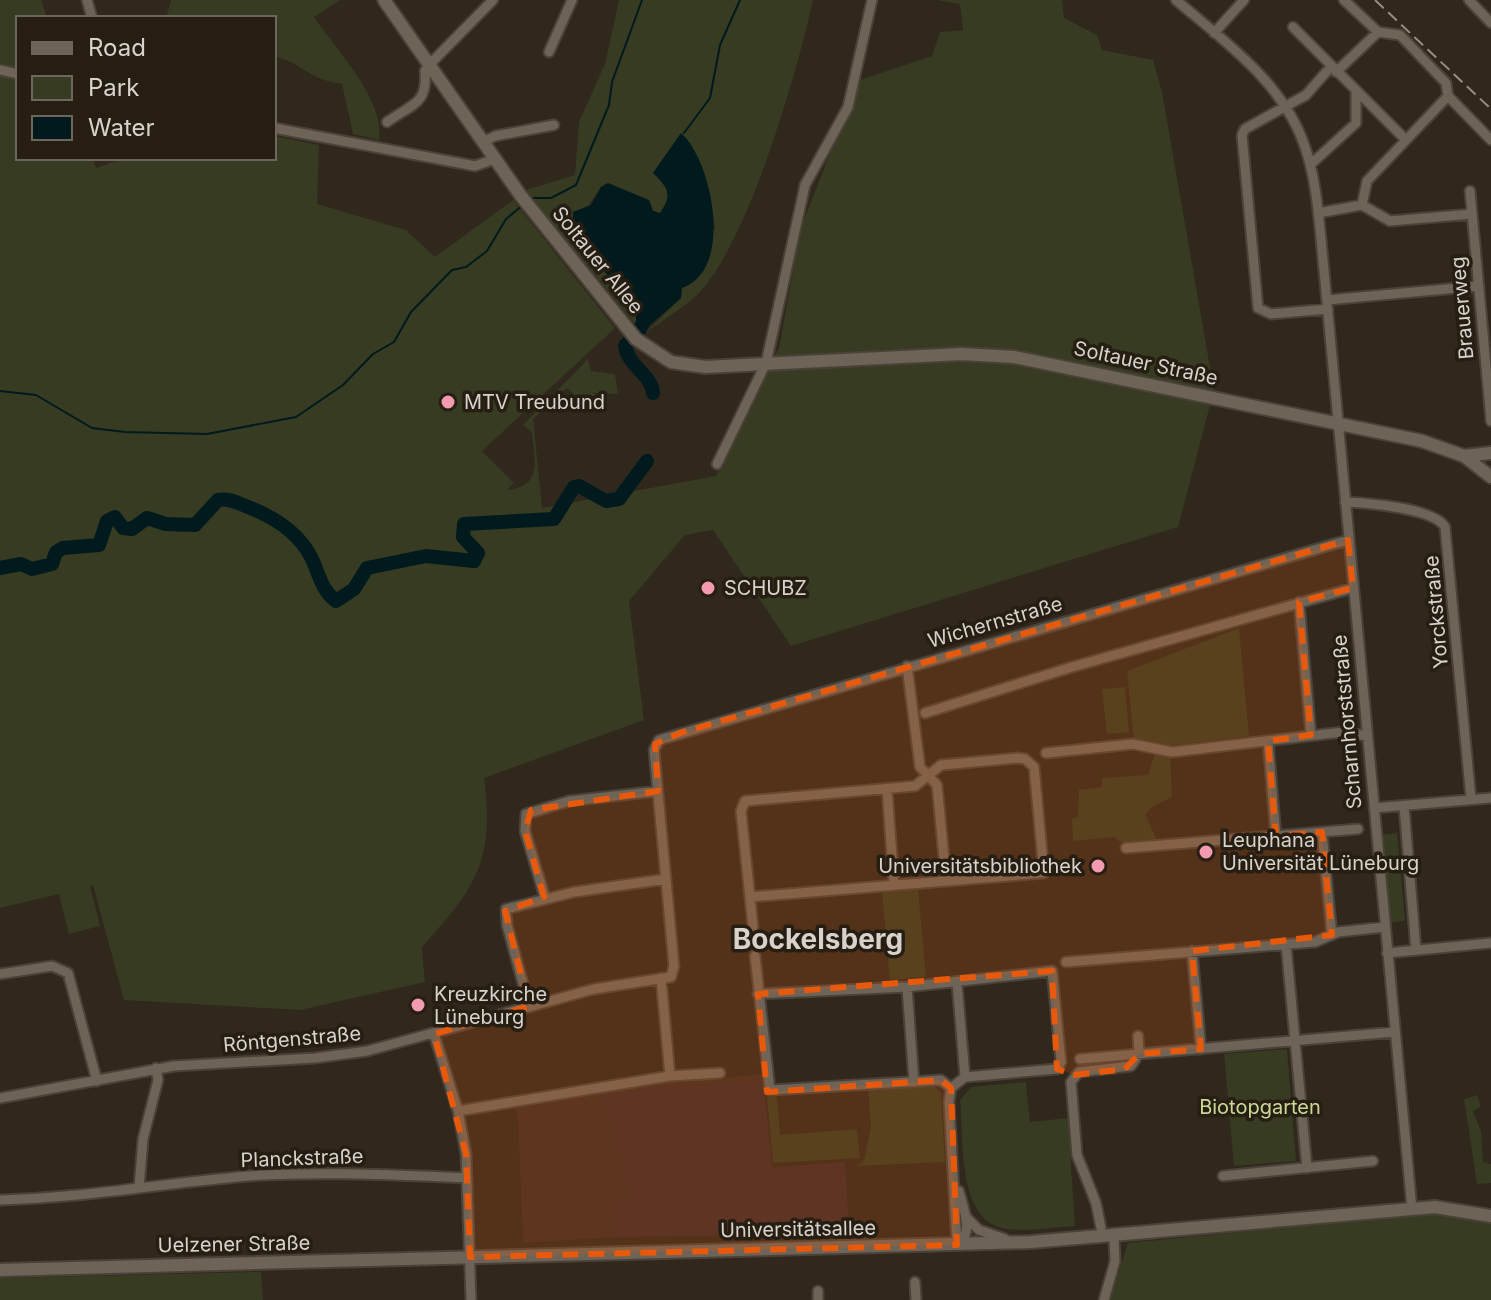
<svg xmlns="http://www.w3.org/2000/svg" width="1491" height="1300" viewBox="0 0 1491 1300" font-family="Inter,sans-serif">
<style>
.commercial{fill:#3d2c23}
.industrial{fill:#3e2b28}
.green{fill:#363b22}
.water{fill:#001a1d}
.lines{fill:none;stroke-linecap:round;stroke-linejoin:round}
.stream{stroke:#001a1d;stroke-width:2}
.river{stroke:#001a1d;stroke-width:14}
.street-casing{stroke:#4a4239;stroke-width:13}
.secondary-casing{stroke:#4a4239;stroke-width:16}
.street{stroke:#6d6357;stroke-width:9}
.secondary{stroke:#6d6357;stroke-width:12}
.rail{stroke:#958d85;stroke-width:2;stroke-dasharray:12 6;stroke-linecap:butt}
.marked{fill:#e8590c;fill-opacity:0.2;stroke:#e8590c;stroke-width:6;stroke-dasharray:16 10;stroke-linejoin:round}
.poi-dot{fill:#f29aaf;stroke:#261e13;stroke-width:3}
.labels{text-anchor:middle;stroke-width:7;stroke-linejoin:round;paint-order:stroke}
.street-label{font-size:20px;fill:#d8d2cb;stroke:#261e13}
.poi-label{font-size:20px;fill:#d8d2cb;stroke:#261e13;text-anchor:start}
.park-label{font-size:20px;fill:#cad896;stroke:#261e13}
.district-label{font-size:28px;font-weight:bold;fill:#d8d2cb;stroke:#261e13}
</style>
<rect width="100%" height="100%" fill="#30271d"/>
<path class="commercial" d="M763 1074 772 1167 845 1162 849 1233 616 1237 523 1243 518 1118 514 1106 643 1085Z"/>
<path class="industrial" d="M758 1082 764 1087 772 1168 845 1162 849 1233 616 1237V1206L634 1199 603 1096 663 1087Z"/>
<path class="green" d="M0 0H41L47 18H18V158H92L96 168 125 158H274V136L319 145 317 204 406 230 435 257 513 200 615 328 482 451 514 483 507 490C544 486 534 460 532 432L523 425 588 359 591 371 615 374 618 394 595 393 590 410 567 388 533 419 542 508 716 476 779 348 801 228 830 153 852 112 860 80 932 56 940 32 963 30 960 4 936 0H1062L1064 18 1097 35 1102 50 1153 60 1162 92 1214 390 1178 527 791 646 713 530 685 535 629 601 644 720 484 778C495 861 476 887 422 947L425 982 300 1010 124 1000 93 885 90 886 100 926 69 934 59 894 0 908Z
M171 0H340L314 17C335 48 386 101 379 140L353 134 342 84C310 80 301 63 274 56V18H166Z
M619 0H813C797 73 748 243 698 294 683 309 661 321 644 334L681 298 682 288 715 228 709 191 668 188 670 198 660 213 653 211 649 200C631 195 620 189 601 187L573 228 636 315V325L526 190 575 175 579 122 605 64Z
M1239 628 1249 736 1165 746 1134 742 1127 671Z
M1125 687 1129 732 1107 734 1102 689Z
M1155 753H1170L1172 797 1152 807 1145 814 1157 840 1125 845 1114 837 1073 841 1072 819 1078 817 1079 790 1102 787V778L1148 775Z
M1397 833 1405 921 1387 923 1379 835Z
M918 889 926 977 890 980 882 893Z
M1287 1049 1296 1161 1234 1166 1224 1054Z
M1026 1082 1030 1122 1068 1118 1075 1226C1053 1227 1028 1232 1006 1229 956 1221 964 1139 960 1100L971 1087Z
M932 1084 941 1093 945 1162 856 1166 864 1161 871 1126 868 1089Z
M1477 1095 1481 1106 1473 1111 1481 1131 1483 1162 1491 1164V1183L1477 1184 1464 1099Z
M767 1096 777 1097 780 1135 857 1129 860 1158 773 1163Z
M1435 1213 1491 1223V1300H1110L1128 1243Z
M261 1272 263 1300H0V1278Z"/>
<path class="water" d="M681 133C712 160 735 270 682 288L681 298 642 332 636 325V314L573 228V212L591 205 601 187 608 183 649 200 653 211 660 213C673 194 668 188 653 173Z"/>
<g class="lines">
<path class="stream" d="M684 133 710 98 720 45 740 0
M531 198H551L576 185 609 105 612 82 642 0
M0 391 36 395 92 428 125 432 207 434 296 417 343 385 373 354 394 342 411 312 452 270 466 267 487 251 506 219 523 205"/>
<path class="river" d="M647 314 640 329 625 346C628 366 652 375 653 393
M0 568 21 564 32 569 52 564 56 552 63 548 99 545 107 521 115 517 123 528 132 529 147 518 166 524 195 525 218 500C229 498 238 503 248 507 274 517 298 532 311 557 319 573 321 590 336 601L354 589 367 568 426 556 474 561 478 553 463 537 464 524 554 519 574 487 579 486 606 501 619 499 647 461"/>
<g class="street-casing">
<path id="street" d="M87 0 92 18
M1176 0C1225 42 1284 83 1305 147 1315 176 1318 208 1321 239L1412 1209
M1469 0 1491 23
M1293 27 1406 140
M1214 33 1244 0
M549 52 572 0
M0 70 18 74
M1327 71 1306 95 1245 129 1242 135 1258 308 1271 314 1328 309
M1336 72 1378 32
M1448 96 1491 140
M387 122C412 104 428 104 425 71L429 65 493 0
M274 128 475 166 495 159
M483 142 495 136 554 125
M1310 165 1356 123V91
M1470 191 1491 421
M1362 205 1390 221 1472 214
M1318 213 1362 205 1367 181 1448 96 1446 83 1400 35 1378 32 1344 0
M1327 300 1479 286
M717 464 766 363 805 185 848 107 872 0
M1345 502C1367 503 1434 508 1445 527L1471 799
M1299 602 1311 735
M907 666 920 767 937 785 946 879
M925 713 1072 667 1353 588
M1268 741 1276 836
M1046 753 1133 744 1172 752 1343 732 1367 736
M887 789 894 884
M1404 806 1416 950
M1374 808 1491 798
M1322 832 1332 935
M1126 848 1358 829
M750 897 1044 873 1034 767 1025 759 1017 758 941 765 915 786 745 801 741 811 753 927
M545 898 525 831 526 814 569 801 658 791
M1286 944 1307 1168
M1192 951 1201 1049
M1387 953 1491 943
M755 956 770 1090 941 1080 951 1088
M1066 962 1315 942 1338 932 1385 927
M0 974 52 966 68 973 97 1081
M661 978 670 1076
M957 983 965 1077
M907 987 914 1082
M758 994 907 987 1052 971 1061 1062 1057 1069 965 1077 951 1088 949 1102 957 1245
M529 1006 507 925 506 909 574 892 666 879
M434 1034 458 1111 466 1154 471 1300
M1080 1059 1395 1032
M0 1098 174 1066 315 1058 367 1051 594 989 671 977 674 966 654 750 659 740 1348 540
M458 1111 670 1076 720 1073
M1223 1176 1373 1161
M139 1188 143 1139 158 1080 156 1068
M0 1200C84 1198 165 1183 248 1176 321 1171 394 1175 467 1178
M967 1218 979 1230 1005 1239
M1101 1228 1096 1203 1077 1155 1071 1082 1079 1072 1131 1066 1139 1054 1138 1036
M959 1244C974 1231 963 1208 959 1191
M915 1282 916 1300
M818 1291V1300
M1104 1300 1115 1261 1114 1237"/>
</g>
<g class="secondary-casing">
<path id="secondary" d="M384 0 521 196 636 339 671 362 705 367 962 354 1014 357 1422 441 1464 456 1491 453
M1464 456 1491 477
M0 1270 1031 1242 1435 1207 1491 1216"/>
</g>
<use href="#street" class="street"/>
<use href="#secondary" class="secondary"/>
<path class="rail" d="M1375 0 1491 109"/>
</g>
<path class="marked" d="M1348 540 1353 588 1299 602 1311 735 1268 741 1276 836 1322 832 1332 935 1192 951 1201 1049 1139 1054 1125 1069 1074 1075 1057 1069 1052 971 758 994 767 1092 941 1080 951 1088 957 1245 470 1257 466 1154 434 1034 529 1006 505 911 544 897 525 831 531 810 658 791 655 744 680 733Z"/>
<g class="poi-dot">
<circle cx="448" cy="402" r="8"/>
<circle cx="708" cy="588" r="8"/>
<circle cx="1206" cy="852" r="8"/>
<circle cx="1098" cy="866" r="8"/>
<circle cx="418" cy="1005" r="8"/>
</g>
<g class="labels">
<g class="street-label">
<text transform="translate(598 260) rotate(51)" y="7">Soltauer Allee</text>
<text transform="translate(1462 308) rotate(-95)" y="7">Brauerweg</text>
<text transform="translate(1146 363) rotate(12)" y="7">Soltauer Straße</text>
<text transform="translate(1436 612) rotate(-95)" y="7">Yorckstraße</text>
<text transform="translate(995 622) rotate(-16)" y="7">Wichernstraße</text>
<text transform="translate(1347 722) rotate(-95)" y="7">Scharnhorststraße</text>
<text transform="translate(292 1039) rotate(-5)" y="7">Röntgenstraße</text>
<text transform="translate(302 1158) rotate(-2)" y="7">Planckstraße</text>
<text transform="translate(798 1229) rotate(-1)" y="7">Universitätsallee</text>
<text transform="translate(234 1244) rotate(-1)" y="7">Uelzener Straße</text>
</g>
<g class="poi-label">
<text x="464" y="409">MTV Treubund</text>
<text x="724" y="595">SCHUBZ</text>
<text x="1222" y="847">Leuphana<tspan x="1222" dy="23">Universität Lüneburg</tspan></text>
<text x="1082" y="873" text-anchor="end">Universitätsbibliothek</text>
<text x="434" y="1001">Kreuzkirche<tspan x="434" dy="23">Lüneburg</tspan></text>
</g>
<g class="park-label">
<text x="1260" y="1114">Biotopgarten</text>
</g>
<g class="district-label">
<text x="818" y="949">Bockelsberg</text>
</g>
</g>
<rect x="16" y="16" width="260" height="144" fill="#261e13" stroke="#6d665d" stroke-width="2"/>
<rect x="32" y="42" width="40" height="12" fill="#6d6357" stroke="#6d665d" stroke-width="2"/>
<text x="88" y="56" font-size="24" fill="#d8d2cb">Road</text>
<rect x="32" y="76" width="40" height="24" fill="#363b22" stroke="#6d665d" stroke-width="2"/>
<text x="88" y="96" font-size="24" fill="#d8d2cb">Park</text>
<rect x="32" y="116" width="40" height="24" fill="#001a1d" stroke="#6d665d" stroke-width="2"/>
<text x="88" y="136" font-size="24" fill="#d8d2cb">Water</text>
</svg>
